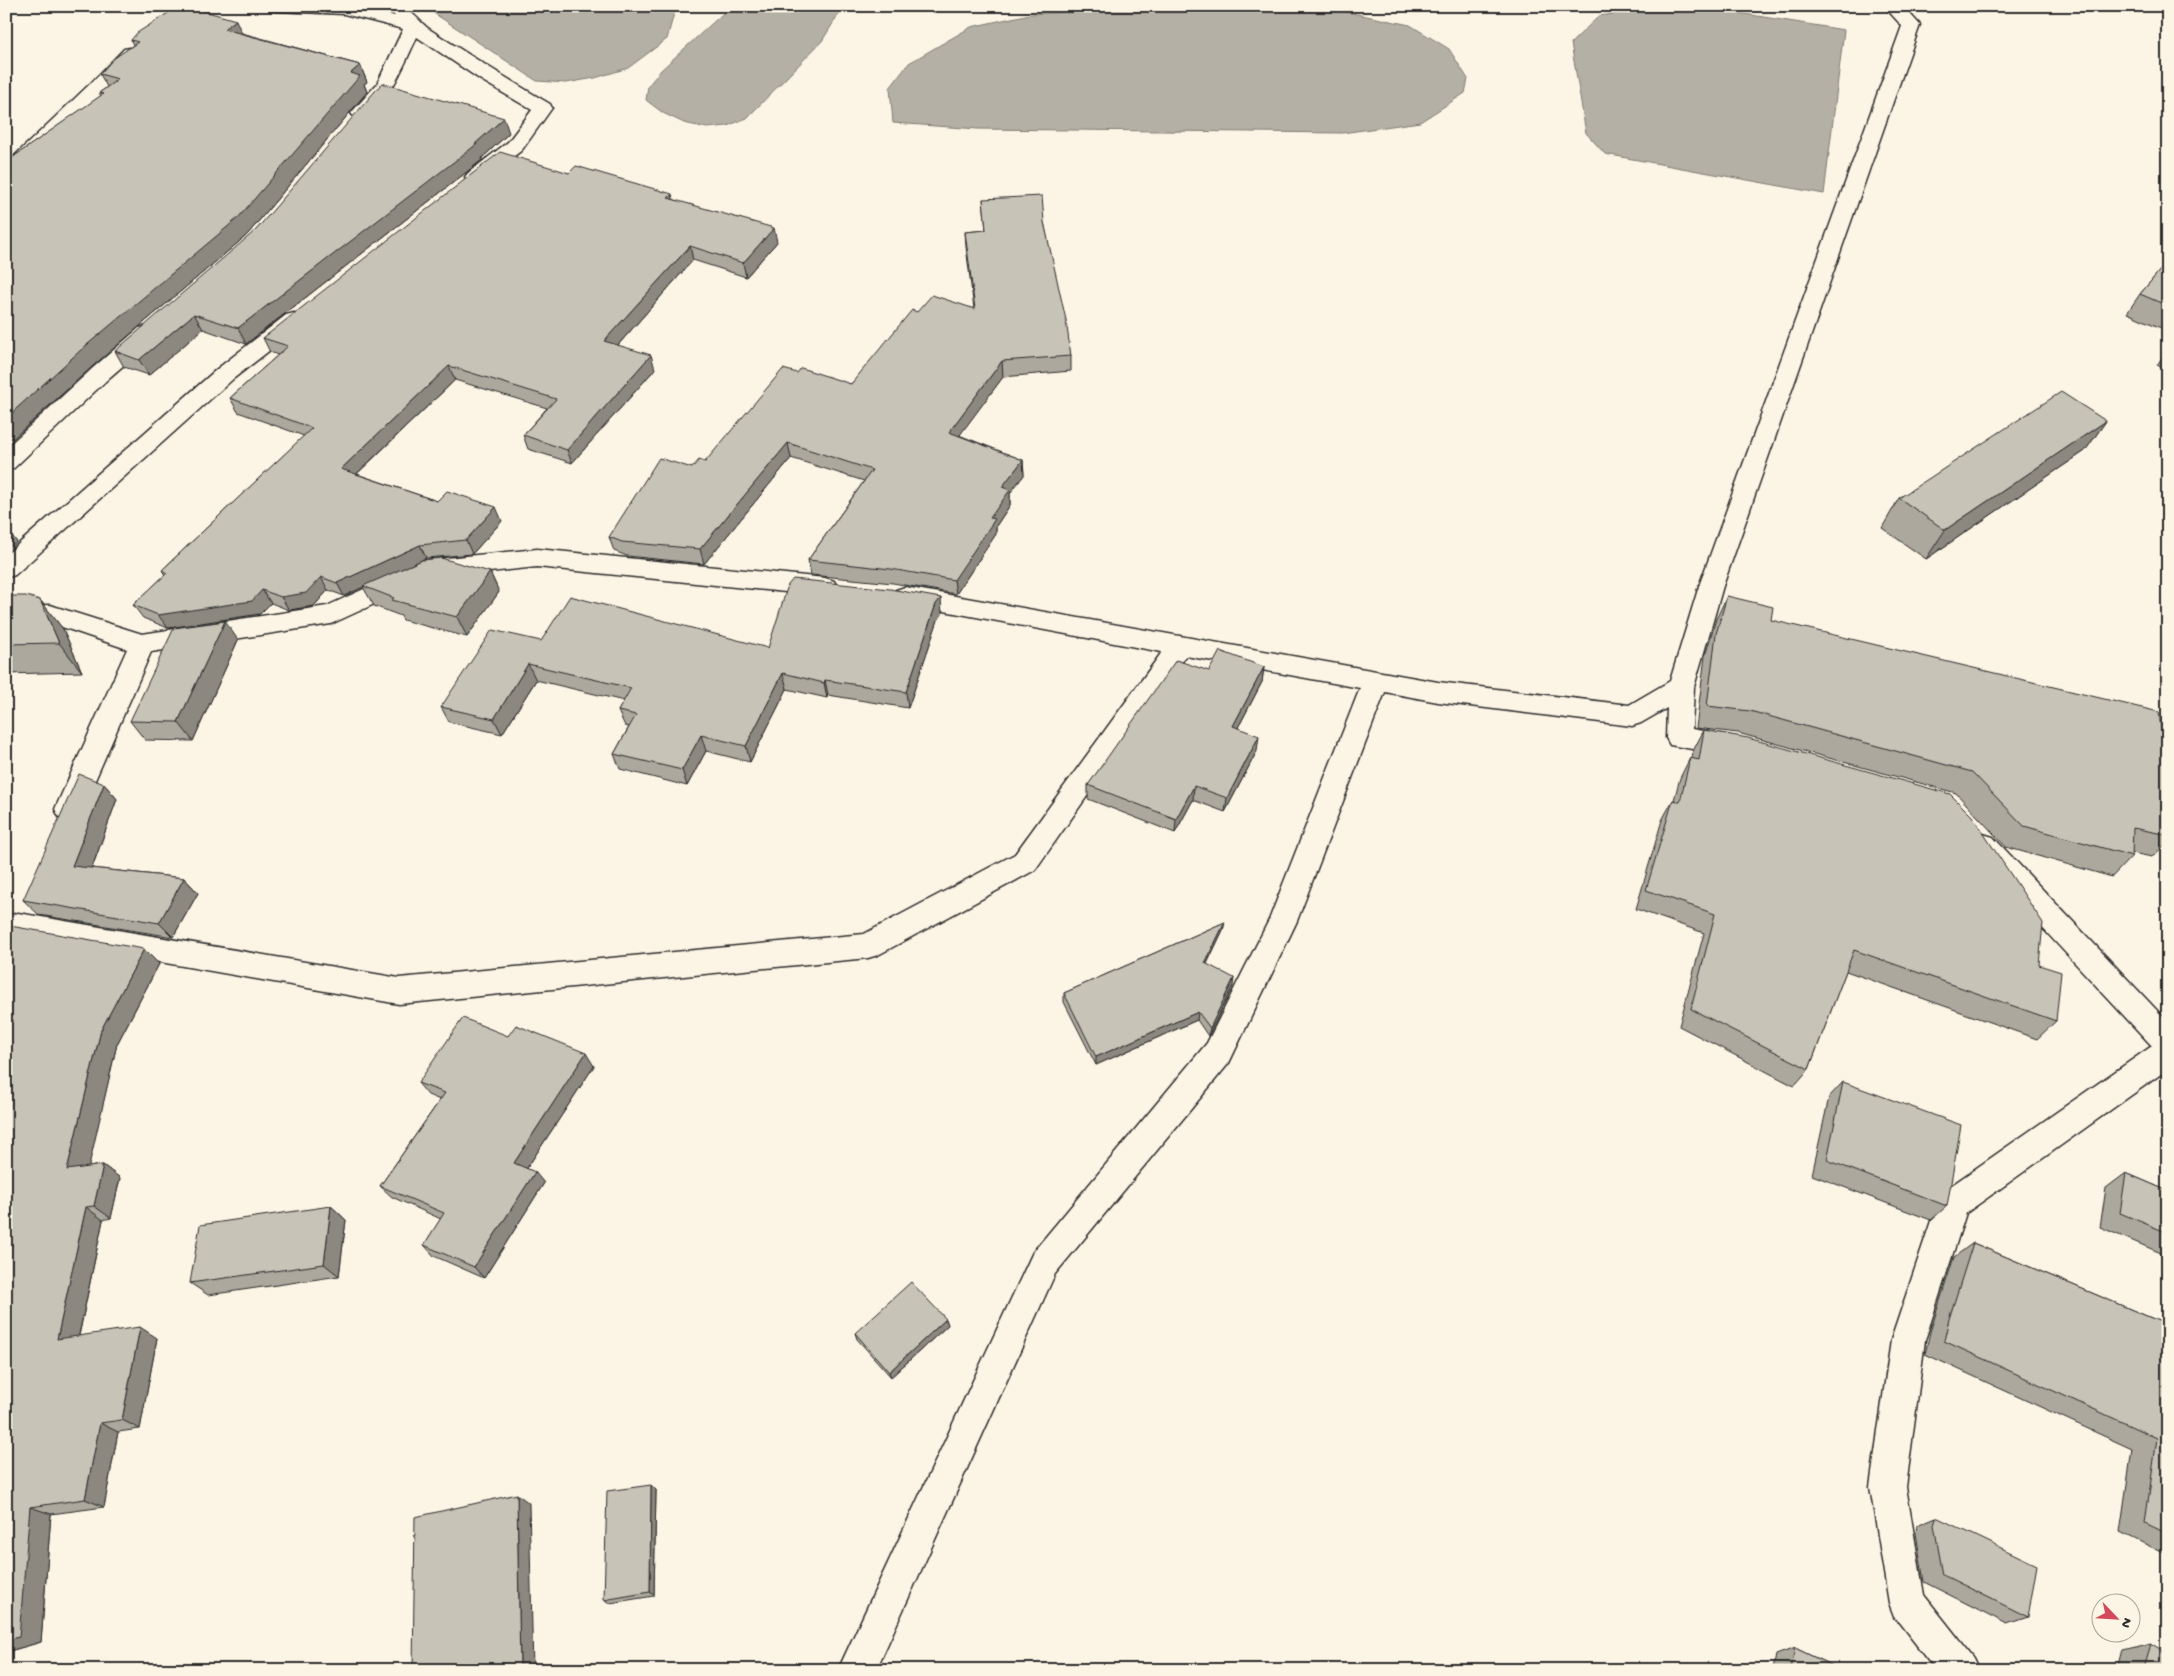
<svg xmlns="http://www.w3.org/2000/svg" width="2174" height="1676" viewBox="0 0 2174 1676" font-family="'Gochi Hand',sans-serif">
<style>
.water{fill:#b4b0a5;stroke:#7d7b74}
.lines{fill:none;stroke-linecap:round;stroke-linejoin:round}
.street-casing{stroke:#2b2b2b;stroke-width:3}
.street{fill:#fcf5e5;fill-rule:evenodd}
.wall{fill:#aca89d;stroke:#2b2b2b}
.shaded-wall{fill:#8c8880;stroke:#2b2b2b}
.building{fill:#c8c3b7;stroke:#2b2b2b}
</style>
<rect width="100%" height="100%" fill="#fcf5e5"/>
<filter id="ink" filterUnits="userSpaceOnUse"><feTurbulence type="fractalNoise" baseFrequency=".02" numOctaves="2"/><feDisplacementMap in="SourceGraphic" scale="10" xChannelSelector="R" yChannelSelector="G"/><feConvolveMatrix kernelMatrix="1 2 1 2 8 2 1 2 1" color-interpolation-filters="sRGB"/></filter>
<g filter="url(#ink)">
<path class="water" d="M423 6H676L667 39 628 68 595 78 566 83 537 81Z
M731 6 843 7 822 41 747 118 727 126 707 128 684 123 663 113 646 100 648 86 661 70Z
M1138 8H1260L1342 11 1410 25 1449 49 1468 79 1465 93 1420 122 1342 133 978 129 893 123 890 88 909 63 971 27 1030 14Z
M1648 9H1714L1844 30 1824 194 1605 154 1586 133 1571 43 1599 16Z"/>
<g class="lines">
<g class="street-casing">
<path id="street" d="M187 6H210L207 10 168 30 162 31 156 30 153 26 156 22Z
M267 6H355L395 16 393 13 396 9C410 6 418 21 429 29 469 55 509 80 550 104L552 108 522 150 482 181 475 183 468 181 465 177 468 173 508 142 532 110 481 80 417 37C407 58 382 124 354 117L351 113 377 84 403 29 344 14 276 11 270 10Z
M1884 6H1903L1920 25 1723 586 1694 687 1692 729 1745 739 1749 746 1745 753 1736 757 1670 745 1666 738 1667 708 1641 723 1632 726 1438 702 1385 692 1297 921 1229 1063 1055 1274 876 1670H838L1033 1252 1207 1043 1269 920 1360 688 1186 656 1035 870 878 955 868 958 399 1004 18 937 8 934 6 920 8 916 18 913 399 978 864 934 1015 854 1162 652 896 602 893 596 896 590 905 587 1438 682 1629 705 1670 681 1699 586 1902 26Z
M130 48 136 49 139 53 136 57 105 91 13 179 6 181V164L91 83 124 49Z
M294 313 302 315 305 320 302 325 233 379 15 575 6 578V555L217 369 286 315Z
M147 326 155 328 158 333 155 338 110 377 14 468 6 470V448L94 367 139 328Z
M537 549 825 578 834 581 837 587 834 593 825 596 537 567 431 578 331 624 151 652 79 817 69 820 59 817 55 809 127 649 50 623 6 624V606L50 605 142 634 327 606 427 560Z
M1983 834 1993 837 2168 1022V1069L1966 1213 1925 1340 1906 1487 1924 1595 1973 1657 1979 1670H1936L1894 1616 1889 1603 1870 1487 1891 1340 1937 1203 1942 1192 2152 1046 1973 853 1969 845 1973 837Z"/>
</g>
<use href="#street" class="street"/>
</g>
<path class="wall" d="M242 33 360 65 367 82 364 84 367 92 247 235 93 366 6 445V162L101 96 99 93 107 87 100 74 133 45 131 40Z
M509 133 482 158V160L246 344 203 329 149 375 124 367 115 351Z
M569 173 673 199 777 242 746 277 693 260 618 345 655 369 572 463 528 449 523 435 547 408 455 380 357 474 437 501 502 521 472 554 426 558 424 560 490 572 499 592 467 637 403 620 401 616 374 606 363 587 344 596 328 590 314 606 289 610 271 603 260 614 168 628 143 618 133 605 165 575 162 570 304 436 238 412 230 398 278 355 270 352 263 338Z
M983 199 1044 222 1071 356V371L1003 377 959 435 1023 460 1024 475 1010 493V505L996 526V534L956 594 893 583 811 575 808 560 864 481 791 458 704 564 627 556 614 551 609 537 692 468 705 462 797 373 851 384 917 312 974 309 966 247 965 232 986 230Z
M2168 261V331L2127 313 2140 294Z
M2168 349V371L2157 365Z
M2106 421 2085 451 1926 559 1882 528 1899 498Z
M6 596 40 600 63 629 82 672 6 674Z
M1727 596 1771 620 2168 789V842L2152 857 2132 853V856L2112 877 2006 847 1956 793 1738 733 1696 728 1705 656 1716 619Z
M942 614 938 620 908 708 828 695 827 698 787 689 750 762 706 751 687 786 620 769 614 754 629 727 625 726 618 711 624 701 536 680 502 734 449 722 441 707 541 641 768 648Z
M238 640 193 741 145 740 130 721Z
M1264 667 1262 682 1238 728 1257 751 1225 812 1193 800 1175 833 1088 799V785L1209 671Z
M1704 730 2039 965 2056 1021 2037 1039 1846 971 1809 1069 1794 1086 1679 1026 1704 933 1636 909 1662 820 1673 800H1674L1680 778 1690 758H1692L1693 751Z
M104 784 117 799 92 868 184 878 198 893 173 937 39 915 23 900Z
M1225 922 1223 930 1207 964 1233 986 1208 1036 1197 1020 1096 1065 1064 1002V993Z
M6 934 159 964 117 1044 88 1167 103 1165 120 1178 111 1218 103 1220 79 1336 157 1338 140 1429 118 1432 104 1507 51 1514 41 1642 6 1652Z
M508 1036 594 1066 527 1168 544 1183 484 1278 434 1256 424 1245 441 1219 392 1197 380 1186 440 1100 428 1095 418 1083Z
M1843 1082 1947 1206 1931 1220 1812 1175 1829 1097Z
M2126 1173 2168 1191V1256L2100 1227 2106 1188Z
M331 1206 346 1220 339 1276 208 1295 190 1283Z
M1973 1243 2168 1325V1555L2120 1532 2132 1449 1925 1354 1930 1332 1954 1257Z
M946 1319 948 1325 891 1377 857 1339 855 1333Z
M656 1490 654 1596 610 1603 604 1600Z
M1936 1517 2028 1617 2007 1624 1924 1582 1916 1533 1917 1525Z
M2151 1643 2168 1670H2117L2122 1650Z
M1795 1648 1841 1670H1773L1776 1655Z"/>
<path class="shaded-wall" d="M236 20 243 36 224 29Z
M360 65 367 82 364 84 367 92 247 235 93 366 6 445V418L351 73Z
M504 118 509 133 482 158V160L246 344 238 328 475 144Z
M672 194 675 208 668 198Z
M774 228 777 242 746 277 743 263Z
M690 246 693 260 609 355 604 341Z
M194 314 203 329 149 375 139 360Z
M651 355 655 369 572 463 567 450Z
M1002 361 1003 377 951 447 949 432Z
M449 366 455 380 348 482 341 469Z
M2106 421 2085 451 1926 559 1945 530Z
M788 443 791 458 704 564 700 549Z
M1023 460 1024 475 1010 493V505L996 526V534L956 594 954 580 990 518 1002 487Z
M496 507 502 521 472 554 466 540Z
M9 532 17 542 6 552V535Z
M420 545 426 558 344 596 337 583Z
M490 572 499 592 467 637 457 617Z
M321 577 328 590 314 606 289 610 281 597Z
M262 590 271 603 260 614 168 628 158 615Z
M941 598 942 614 938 620 908 708 906 692 936 604Z
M40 600 63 629 82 672 59 643Z
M225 621 238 640 193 741 178 722Z
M528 664 536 680 502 734 494 719Z
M1264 667 1262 682 1231 741 1233 726Z
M783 673 787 689 750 762 746 746Z
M825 680 828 695 827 698 824 683Z
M701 735 706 751 687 786 682 770Z
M1259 736 1257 751 1225 812 1227 798Z
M104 784 117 799 87 881 72 866Z
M1194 786 1193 800 1175 833 1176 819Z
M184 878 198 893 173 937 159 923Z
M6 899 11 904 6 914Z
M1225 922 1223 930 1203 971 1205 963Z
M144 949 159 964 117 1044 85 1183 67 1170 101 1030Z
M1234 978 1233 986 1208 1036 1210 1028Z
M1198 1012 1197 1020 1096 1065V1057Z
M586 1053 594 1066 523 1174 514 1163Z
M103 1165 120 1178 111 1218 94 1206Z
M535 1172 544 1183 484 1278 474 1267Z
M331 1206 346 1220 339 1276 324 1264Z
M86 1207 103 1220 76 1349 57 1339Z
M946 1319 948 1325 891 1377 889 1372Z
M140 1327 157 1338 140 1429 122 1420Z
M100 1423 118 1432 104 1507 85 1499Z
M651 1485 656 1490 654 1596 650 1592Z
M517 1494 529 1503 533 1670H520Z
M30 1507 51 1514 41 1642 6 1652V1640Z"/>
<path class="building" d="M179 6H186L236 20 224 29 360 65 351 73 360 76 238 218 82 349 6 418V162L103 94 99 93 118 79 100 74 113 59 138 42 131 40 137 33Z
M382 83 504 118 475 144H477L238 328 194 314 139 360 115 351 256 230Z
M500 152 569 173 576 166 672 194 668 198 774 228 743 263 690 246 604 341 651 355 567 450 523 435 556 399 449 366 341 469 437 501 447 491 496 507 466 540 420 545 337 583 321 577 306 593 281 597 262 590 252 601 158 615 133 605 167 573 162 570 312 428 230 398 288 346 263 338Z
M1042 196 1044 222 1066 320 1071 356 1002 361 949 432 1023 460 1002 487 1010 490 990 518 995 519 954 580 891 569 808 560 872 470 788 443 700 549 622 542 609 537 659 458 692 468 699 460 705 462 783 369 797 373 801 368 851 384 912 310 917 312 932 295 975 309 965 232 986 230 983 199Z
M2168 261V306L2140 294Z
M2061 392 2106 421 1945 530 1899 498Z
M441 558 490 572 457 617 392 600 394 598 363 586 422 560Z
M793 579 890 589 941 598 936 604 906 692 825 680 824 683 783 673 746 746 701 735 682 770 614 754 636 715 618 711 631 688 528 664 494 719 441 707 492 630 541 641 570 596 768 648 788 585Z
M6 596H26L40 600 59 643 6 644Z
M1727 596 1773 607 1771 620 2159 712 2168 789V835L2133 828 2132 856 2024 826 1972 772 1750 711 1707 706 1716 634Z
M225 621 178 722 130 721 174 628Z
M1220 651 1264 667 1233 726 1259 736 1227 798 1194 786 1176 819 1088 785 1176 660 1209 671Z
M1704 730 1748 738 1950 794 1972 816 2043 923 2039 965 2061 972 2056 1021 1854 950 1809 1069 1691 1009 1715 914 1646 890 1673 800 1680 802 1690 758 1699 760Z
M79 774 104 784 72 866 184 878 159 923 23 900Z
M1225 922 1205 963 1234 978 1210 1028 1198 1012 1096 1057 1064 993Z
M10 926 144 949 101 1030 67 1170 103 1165 94 1206 86 1207 57 1339 140 1327 122 1420 100 1423 85 1499 30 1507 19 1637 6 1640V1455L7 1451H6V934Z
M463 1018 508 1036 516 1025 586 1053 514 1163 535 1172 474 1267 424 1245 444 1213 380 1186 445 1093 418 1083Z
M1843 1082 1961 1125 1947 1206 1827 1160Z
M2126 1173 2168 1191V1233L2120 1213Z
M331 1206 324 1264 190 1283 200 1225Z
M1973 1243 2168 1325V1534L2145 1523 2157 1438 1944 1341 1949 1319Z
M911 1282 946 1319 889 1372 855 1333Z
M651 1485 650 1592 604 1600 607 1491Z
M517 1494 520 1670H413L415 1517Z
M1936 1517 2037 1565 2028 1617 1943 1575 1934 1525Z
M2151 1643 2168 1653V1670H2144Z
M1795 1648 1841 1670H1791Z"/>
</g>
<rect width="2174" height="1676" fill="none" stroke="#fcf5e5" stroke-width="25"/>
<rect x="12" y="12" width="2149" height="1651" fill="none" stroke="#2b2b2b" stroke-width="2" filter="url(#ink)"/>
<g transform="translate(2116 1618) rotate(115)"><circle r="24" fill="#fcf5e5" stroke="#a8a49b"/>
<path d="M0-4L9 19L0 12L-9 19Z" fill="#d1495b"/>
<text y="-8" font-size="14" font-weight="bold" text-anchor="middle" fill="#2b2b2b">N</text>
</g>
</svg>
